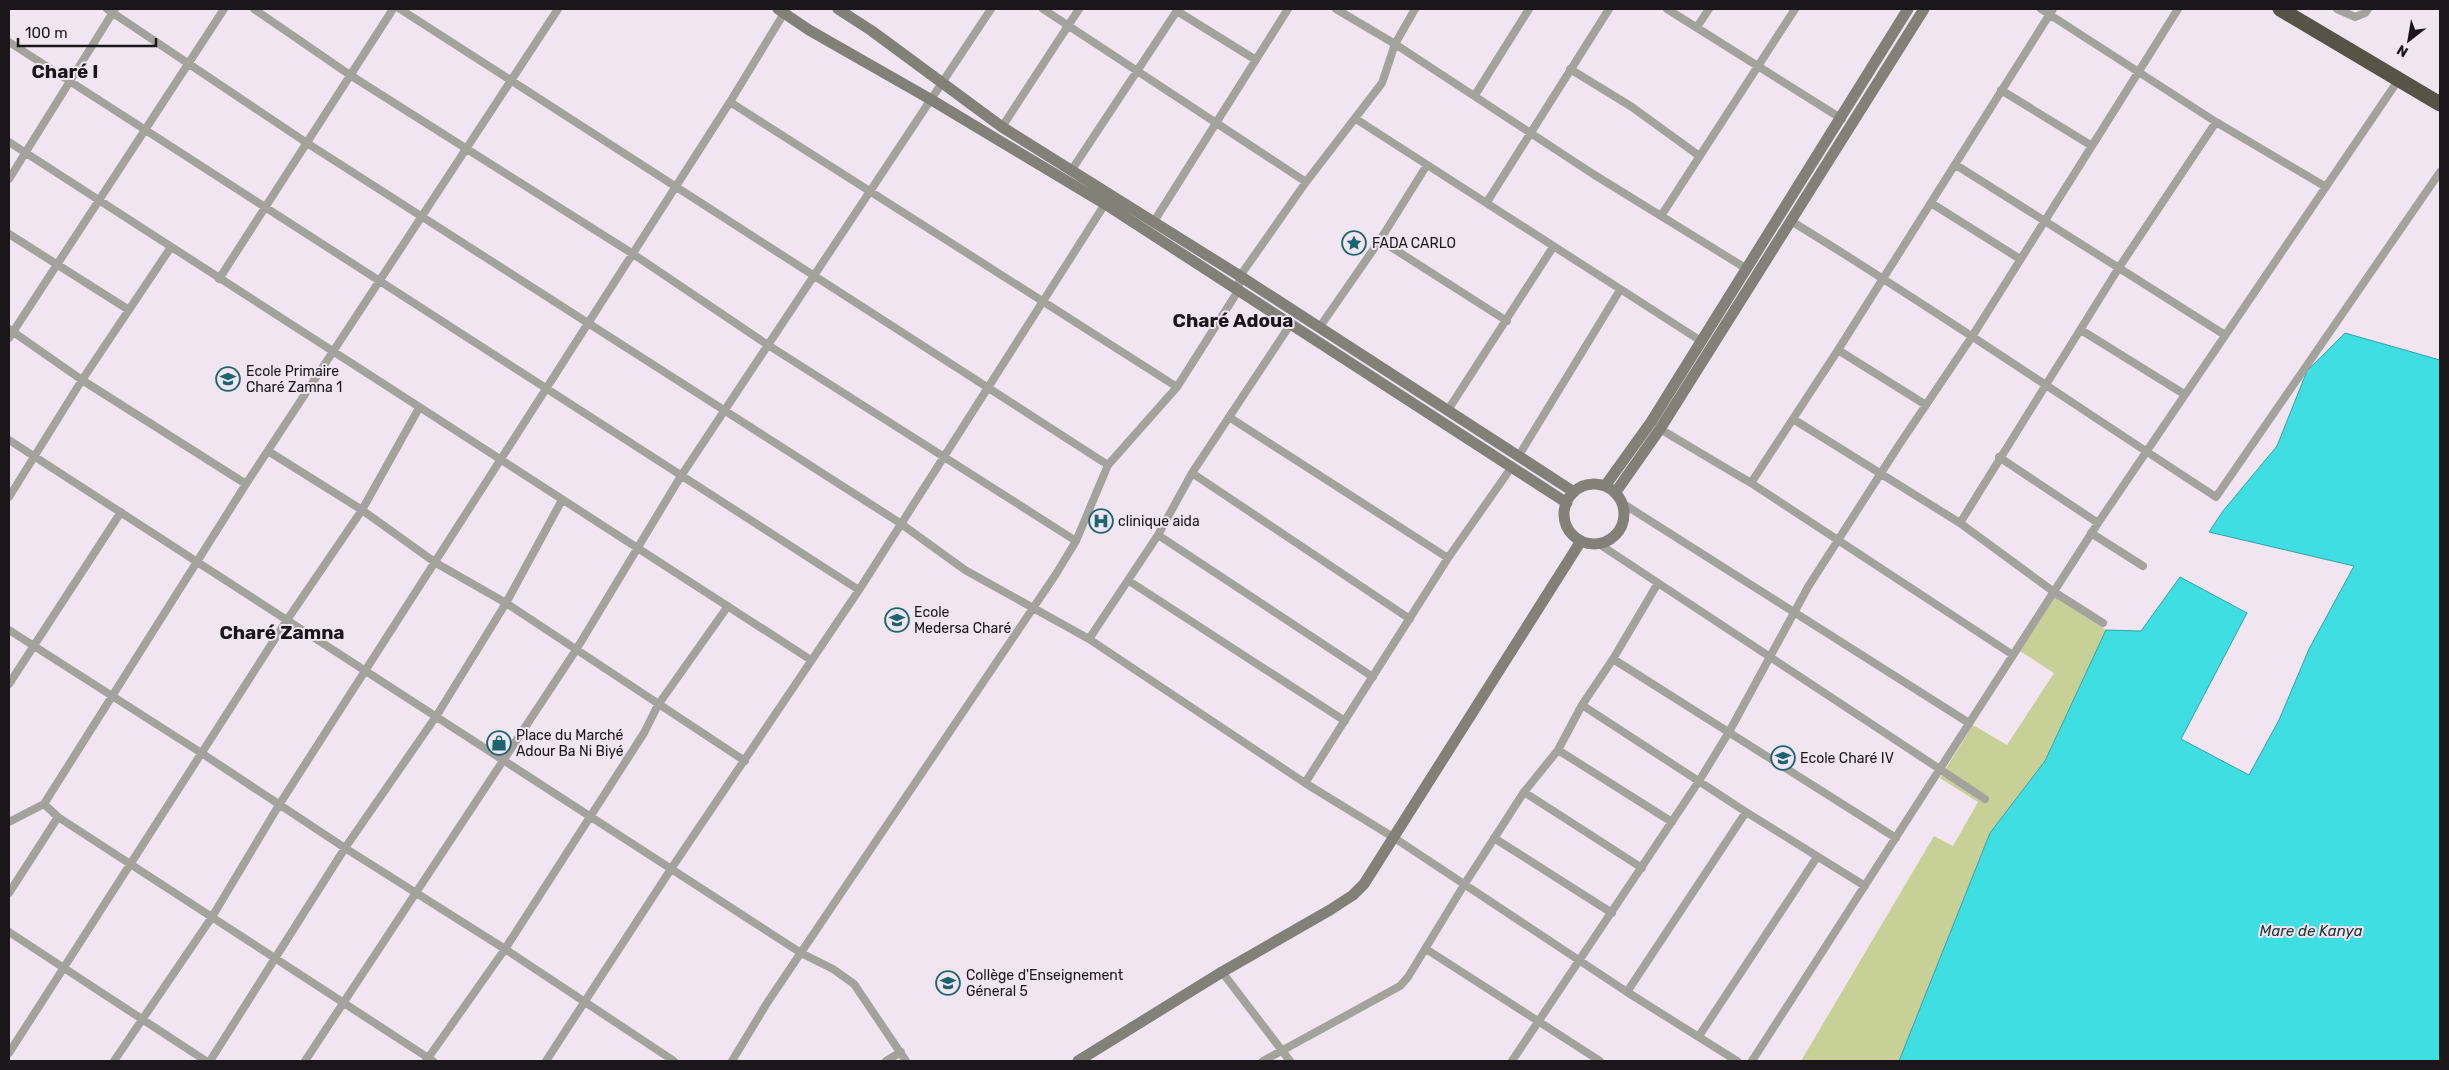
<svg xmlns="http://www.w3.org/2000/svg" width="2449" height="1070" viewBox="0 0 2449 1070" font-family="Rubik,sans-serif">
<style>
.green{fill:#c7d197}
.water{fill:#3edee3;stroke:#33a2a7}
.lines{fill:none;stroke-linecap:round;stroke-linejoin:round}
.street{stroke:#a4a29c;stroke-width:8}
.secondary{stroke:#838077;stroke-width:11}
.highway{stroke:#575347;stroke-width:15}
.labels{text-anchor:middle;stroke-width:4;stroke-linejoin:round;paint-order:stroke}
.poi-label{font-size:14px;fill:#1a161a;stroke:#f0e5f0;text-anchor:start}
.water-label{font-size:15px;font-style:italic;fill:#20393a;stroke:#f0e5f0}
.district-label{font-size:19px;font-weight:bold;fill:#1a161a;stroke:#f0e5f0}
</style>
<rect width="100%" height="100%" fill="#f0e5f0"/>
<path class="green" d="M2055 597 2106 630 2045 761 1990 833 1899 1061H1801L1934 836 1953 846 1978 802 1940 778 1973 725 2007 745 2054 673 2020 651Z"/>
<path class="water" d="M2345 333 2440 360V1061H1899L1990 833 2045 761 2106 630 2141 631 2180 577 2247 613 2181 739 2249 775 2279 720 2309 649 2354 566 2209 532 2223 511 2277 446 2307 371Z"/>
<g class="lines">
<path class="street" d="M107 9 307 143 900 523 965 570 1089 639 1305 783 1393 837 1627 992 1737 1061
M254 9 350 75 633 254 768 345 1076 541
M400 9 1108 465
M1043 9 1306 182
M1336 9 1395 44 1593 174 1747 269
M1667 9 1842 119
M2041 9 2216 122 2326 187
M2337 9 2355 17 2365 13 2368 9
M1177 11 1256 60
M1697 27 1709 9
M9 42 859 590
M1570 69 1632 107 1698 155
M2001 90 2092 146
M1475 95 1529 9
M730 102 1177 387
M1356 119 1701 341
M1002 127 1079 9
M9 142 811 660
M1956 165 2225 335
M1071 171 1178 9
M9 179 115 9
M1487 202 1609 9
M1931 203 2020 259
M1661 216 1795 9
M1791 221C1935 309 2074 405 2216 497L2440 172
M1153 223 1288 9
M9 234 129 310
M1380 240 1507 321
M219 279 393 9
M1319 328 1380 240 1427 165
M9 329 82 380 246 484
M2081 330 2184 394
M9 338 224 9
M1838 350 1926 405
M1448 410 1553 247
M1229 417 1448 558
M1793 419 1960 523 2054 592 2103 623
M1660 429 1751 483 2013 655
M9 440 801 953 833 969 854 984 906 1061
M268 451 362 510 436 563 506 603 745 761
M1518 457 1620 290
M1999 457 2098 523
M1192 473 1410 619
M1751 483 1838 350 2053 9
M9 497 82 380 171 247
M1622 503 1969 723
M1960 523 2118 269 2216 122
M2091 533 2143 566
M1158 535 1373 677
M1599 544 1985 799
M1129 581 1345 721
M9 630 203 754 345 848 505 949 674 1061
M1089 639 1158 535 1192 473 1290 325
M1613 659 1896 838
M9 684 121 512
M1582 705 1746 812 1865 886
M1558 750 1672 822
M1305 783 1448 558 1511 468
M1524 792 1642 868
M44 804 58 817 433 1061
M9 822 44 804 246 484 558 9
M1494 838 1612 913
M9 893 58 817
M9 932 206 1061
M1426 949 1600 1061
M1222 972 1290 1061
M1627 992 1746 812
M1699 1036 1817 857
M9 1053 287 620 362 510 419 408
M114 1061 212 917 279 805 730 102 786 10
M210 1061 345 848 437 715 506 603 562 500
M305 1061 576 650 681 476 991 9
M426 1061 505 949 644 733 658 705 728 606
M546 1061 671 869 859 590 1105 204
M732 1061 767 1003 1056 574 1076 541 1108 465 1177 387 1238 291 1240 276 1306 182 1382 83 1395 44 1415 9
M886 1061 901 1052
M1263 1061 1400 986 1408 977 1464 885 1524 792 1558 750 1582 705 1613 659 1658 583
M1512 1061 1699 781 1729 732 1808 587 1899 445 1973 335 2178 9
M1752 1061 2098 523 2399 79"/>
<path class="secondary" d="M778 9 809 30 930 99 1105 204 1567 503
M838 9 872 31 1002 127 1240 276 1574 492
M1564 514a30 30 0 1 1 60 0a30 30 0 1 1-60 0Z
M1605 486 1651 422 1908 9
M1615 493 1660 429 1924 9
M1078 1061 1222 972 1330 910 1353 895 1364 884 1581 541"/>
<path class="highway" d="M2280 9 2440 104"/>
</g>
<defs>
<g id="sight-ring" transform="scale(1.25)"><circle r="9.5" fill="#f0e5f0" stroke="#1a6570" stroke-width="1.5"/><path d="M0-6L1.8-2.2L6-1.7L2.9 1.2L3.7 5.4L0 3.3L-3.7 5.4L-2.9 1.2L-6-1.7L-1.8-2.2Z" fill="#1a6570"/></g>
<g id="school-ring" transform="scale(1.25)"><circle r="9.5" fill="#f0e5f0" stroke="#1a6570" stroke-width="1.5"/><path d="M0-5L7-2L0 1L-7-2ZM-4 1L0 2.5L4 1V4Q0 6-4 4Z" fill="#1a6570"/></g>
<g id="hospital-ring" transform="scale(1.25)"><circle r="9.5" fill="#f0e5f0" stroke="#1a6570" stroke-width="1.5"/><path d="M-5-5h3v3.5h4V-5h3V5h-3V1.5h-4V5h-3Z" fill="#1a6570"/></g>
<g id="shop-ring" transform="scale(1.25)"><circle r="9.5" fill="#f0e5f0" stroke="#1a6570" stroke-width="1.5"/><path d="M-5-2.5h2.3a2.7 3.5 0 0 1 5.4 0H5L5.5 6h-11ZM-1.5-2.5h3a1.5 2.3 0 0 0-3 0Z" fill="#1a6570"/></g>
</defs>
<g fill-rule="evenodd">
<use href="#sight-ring" x="1354" y="243"/>
<use href="#school-ring" x="228" y="379"/>
<use href="#hospital-ring" x="1101" y="521"/>
<use href="#school-ring" x="897" y="620"/>
<use href="#shop-ring" x="499" y="743"/>
<use href="#school-ring" x="1783" y="758"/>
<use href="#school-ring" x="948" y="983"/>
</g>
<g class="labels">
<g class="poi-label">
<text x="1372" y="248">FADA CARLO</text>
<text x="246" y="376">Ecole Primaire<tspan x="246" dy="16">Charé Zamna 1</tspan></text>
<text x="1118" y="526">clinique aida</text>
<text x="914" y="617">Ecole<tspan x="914" dy="16">Medersa Charé</tspan></text>
<text x="516" y="740">Place du Marché<tspan x="516" dy="16">Adour Ba Ni Biyé</tspan></text>
<text x="1800" y="763">Ecole Charé IV</text>
<text x="966" y="980">Collège d'Enseignement<tspan x="966" dy="16">Géneral 5</tspan></text>
</g>
<g class="water-label">
<text x="2311" y="936">Mare de Kanya</text>
</g>
<g class="district-label">
<text x="65" y="78">Charé I</text>
<text x="1233" y="327">Charé Adoua</text>
<text x="282" y="639">Charé Zamna</text>
</g>
</g>
<rect width="2449" height="1070" fill="none" stroke="#1a161a" stroke-width="20"/>
<g transform="translate(2409 40) rotate(211)" stroke="#f0e5f0" stroke-width="4" paint-order="stroke">
<path d="M0-4L9 19L0 12L-9 19Z" fill="#1a161a"/>
<text y="-8" font-size="14" font-weight="bold" text-anchor="middle" fill="#1a161a">N</text>
</g>
<path d="M18 38v8h138v-8" fill="none" stroke="#1a161a" stroke-width="2.5"/>
<text x="25" y="38" font-size="15" fill="#1a161a" stroke="#f0e5f0" stroke-width="4" paint-order="stroke">100 m</text>
</svg>
